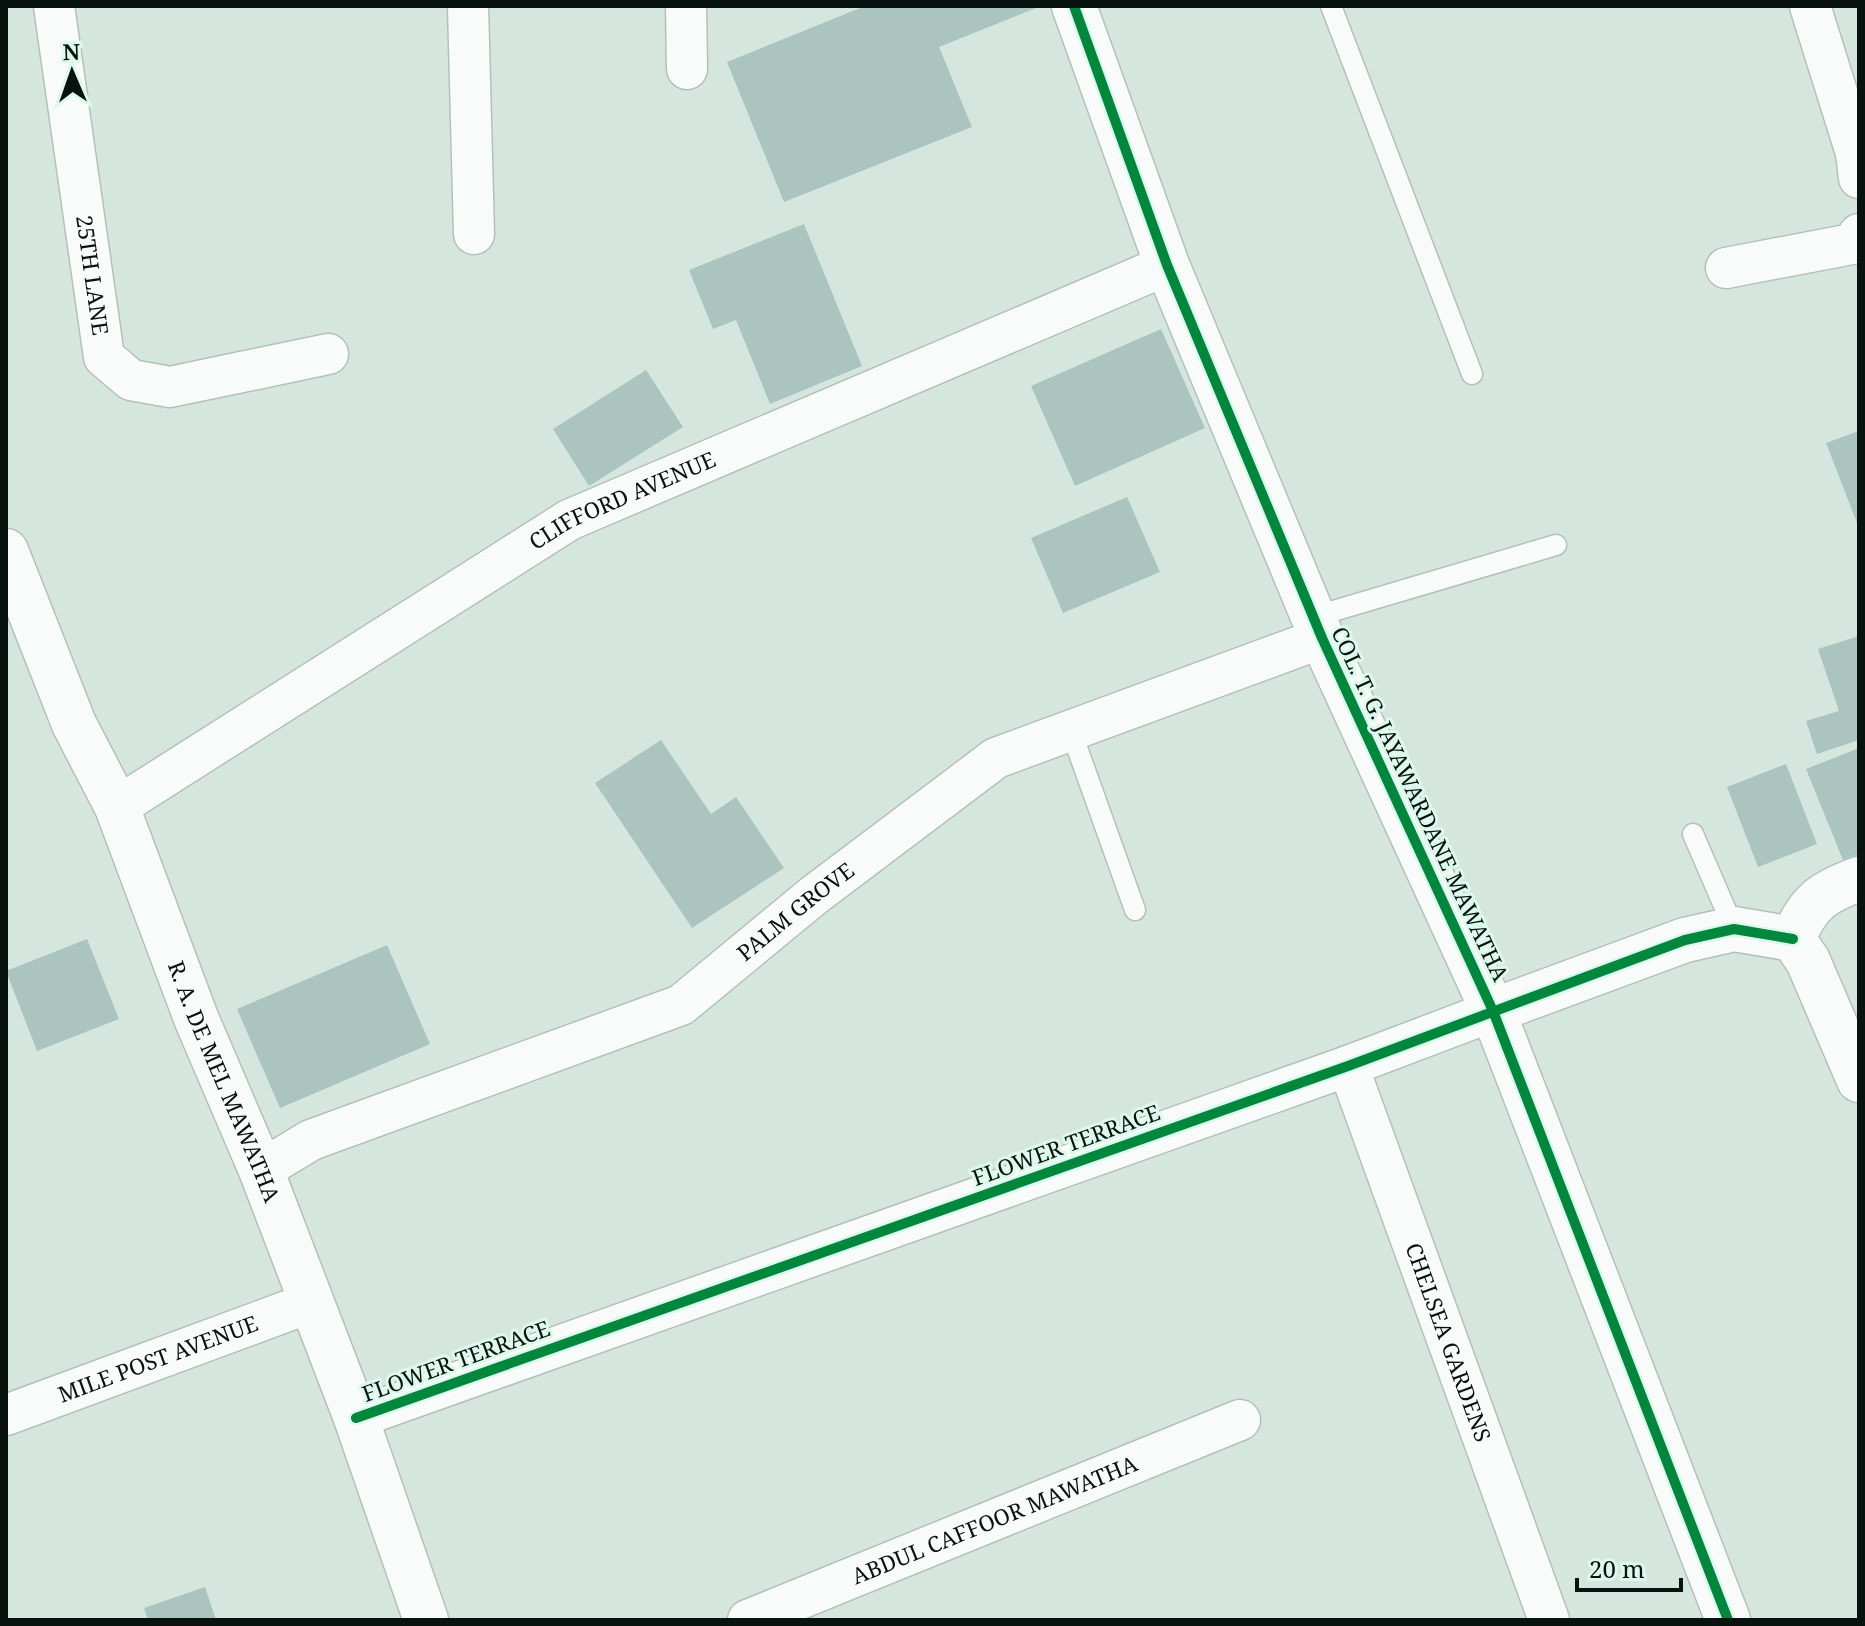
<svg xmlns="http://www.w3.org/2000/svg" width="1865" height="1626" viewBox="0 0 1865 1626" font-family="'Noto Serif',serif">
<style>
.building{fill:#abc4c0}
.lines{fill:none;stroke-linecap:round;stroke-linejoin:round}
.lane-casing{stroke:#b4c1bb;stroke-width:23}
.street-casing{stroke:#b4c1bb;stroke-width:43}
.secondary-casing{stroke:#b4c1bb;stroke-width:47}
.highway-casing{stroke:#b4c1bb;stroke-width:47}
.lane{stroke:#f9fbfa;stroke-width:20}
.street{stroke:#f9fbfa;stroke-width:40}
.secondary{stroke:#f9fbfa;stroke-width:44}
.highway{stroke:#f9fbfa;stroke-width:44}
.cycleway-casing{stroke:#dcf9ec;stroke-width:15}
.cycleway{stroke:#00873e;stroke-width:10}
.labels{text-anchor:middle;stroke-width:6;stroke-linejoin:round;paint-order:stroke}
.street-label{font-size:22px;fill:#08120e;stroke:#dcf9ec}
</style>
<rect width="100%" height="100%" fill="#d5e6de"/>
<path class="building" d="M865 6H1041L939 47 972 127 784 202 727 62Z
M804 224 862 366 770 404 736 320 713 329 689 270Z
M1161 329 1205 428 1075 486 1031 386Z
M646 370 683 427 589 486 553 429Z
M1859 431V528L1826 443Z
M1127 497 1160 572 1063 613 1031 538Z
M1859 636V740L1817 754 1806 721 1839 711 1818 649Z
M661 740 711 814 736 797 784 868 692 928 595 783Z
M1859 748V854L1843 860 1806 769Z
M1786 764 1817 844 1758 867 1727 787Z
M87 939 119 1019 37 1051 6 971Z
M387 945 430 1044 280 1108 237 1009Z
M205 1587 216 1620H148L144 1608Z"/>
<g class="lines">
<g class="lane-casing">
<path id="lane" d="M1331 6 1472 374
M1313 617 1556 545
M1071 731 1135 910
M1693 834 1734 929"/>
</g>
<g class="street-casing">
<g id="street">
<path id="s1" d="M54 6 104 357 131 380 170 387 328 354"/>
<path d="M468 6 474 234"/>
<path d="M686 6 687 69"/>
<path d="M1810 6 1856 153 1859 178"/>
<path d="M1726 268 1852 244 1859 234"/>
<path id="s2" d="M117 807 569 520 1167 265"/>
<path id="s3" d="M1348 1066 1549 1620"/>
<path id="s4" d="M261 1170 311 1140 681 1005 813 896 996 758 1322 638"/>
<path id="s5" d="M6 1415 309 1303"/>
<path d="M356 1418 1348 1066 1493 1011"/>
<path id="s6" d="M748 1620 1240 1420"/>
</g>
</g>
<g class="secondary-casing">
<path id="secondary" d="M1074 6 1167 265 1322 638 1493 1011 1728 1620
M1793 939 1808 961 1859 1080
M1793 939C1808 902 1823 892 1859 879
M1493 1011 1685 940 1734 929 1793 939"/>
</g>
<g class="highway-casing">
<g id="highway">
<path id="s7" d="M6 551 74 724 117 807 196 1018 261 1170 356 1418 426 1620"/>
</g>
</g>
<use href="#lane" class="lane"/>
<use href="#street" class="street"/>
<use href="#secondary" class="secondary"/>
<use href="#highway" class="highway"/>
<g class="cycleway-casing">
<path id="cycleway" d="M1074 6 1167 265 1322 638 1493 1011 1728 1620
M356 1418 1348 1066 1685 940 1734 929 1793 939"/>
</g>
<use href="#cycleway" class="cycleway"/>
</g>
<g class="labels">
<g class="street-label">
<text dy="8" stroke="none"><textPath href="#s1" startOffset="272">25TH LANE</textPath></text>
<text dy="8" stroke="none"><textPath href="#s2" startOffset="592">CLIFFORD AVENUE</textPath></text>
<text transform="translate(1420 804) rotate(65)" y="8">COL. T. G. JAYAWARDANE MAWATHA</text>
<text dy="8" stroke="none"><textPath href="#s4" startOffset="600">PALM GROVE</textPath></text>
<text dy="8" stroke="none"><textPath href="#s7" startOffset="574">R. A. DE MEL MAWATHA</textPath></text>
<text transform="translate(1066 1145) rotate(-20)" y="8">FLOWER TERRACE</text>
<text dy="8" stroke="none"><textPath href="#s3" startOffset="294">CHELSEA GARDENS</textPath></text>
<text dy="8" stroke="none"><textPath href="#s5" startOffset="162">MILE POST AVENUE</textPath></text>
<text transform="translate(456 1361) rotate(-20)" y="8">FLOWER TERRACE</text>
<text dy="8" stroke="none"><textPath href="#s6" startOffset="266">ABDUL CAFFOOR MAWATHA</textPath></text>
</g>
</g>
<rect width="1865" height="1626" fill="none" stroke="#08120e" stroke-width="16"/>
<g transform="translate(72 72) rotate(358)" stroke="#dcf9ec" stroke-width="6" paint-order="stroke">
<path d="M0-6L14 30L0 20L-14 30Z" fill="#08120e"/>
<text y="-12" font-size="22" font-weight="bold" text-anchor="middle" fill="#08120e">N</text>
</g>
<path d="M1577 1578v12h104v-12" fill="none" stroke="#08120e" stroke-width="4"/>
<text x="1589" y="1578" font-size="24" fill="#08120e" stroke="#dcf9ec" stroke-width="6" paint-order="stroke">20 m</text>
</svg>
